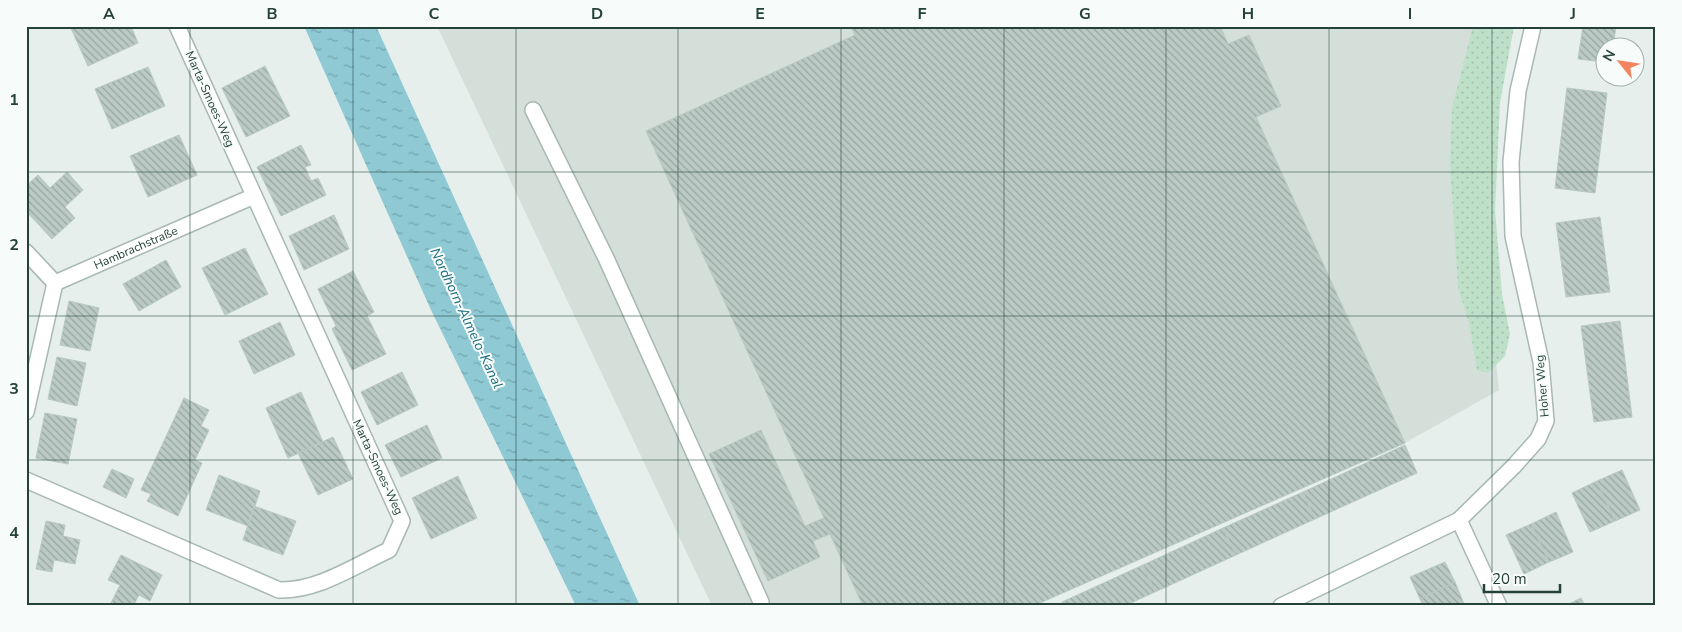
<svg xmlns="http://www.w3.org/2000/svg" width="1682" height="632" viewBox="0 0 1682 632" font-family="'Nunito Sans',sans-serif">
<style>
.built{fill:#d4dfda}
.grass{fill:url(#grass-dots)}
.water{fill:url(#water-ripples)}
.building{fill:url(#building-back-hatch);stroke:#b8c9c2}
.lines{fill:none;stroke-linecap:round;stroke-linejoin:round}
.minor-casing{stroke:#a8b8b2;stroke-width:18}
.minor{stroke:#fff;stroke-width:15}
.grid{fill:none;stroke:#24423a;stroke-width:1;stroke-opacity:0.55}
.labels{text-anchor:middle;stroke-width:4;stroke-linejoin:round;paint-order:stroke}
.street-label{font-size:12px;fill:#24423a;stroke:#f7fbf9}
.water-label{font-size:14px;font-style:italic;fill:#1c6f80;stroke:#f7fbf9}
.neatline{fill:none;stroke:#24423a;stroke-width:2}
.grid-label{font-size:16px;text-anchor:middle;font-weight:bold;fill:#24423a}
</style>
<defs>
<pattern id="grass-dots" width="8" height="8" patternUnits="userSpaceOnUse" patternTransform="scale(1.25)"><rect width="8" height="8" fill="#bfe0c8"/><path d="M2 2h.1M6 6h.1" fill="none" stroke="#a4c1ad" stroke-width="1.8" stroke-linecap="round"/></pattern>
<pattern id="water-ripples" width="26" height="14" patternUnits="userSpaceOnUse" patternTransform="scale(1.25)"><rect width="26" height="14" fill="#8ec9d4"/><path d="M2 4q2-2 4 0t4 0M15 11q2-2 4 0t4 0" fill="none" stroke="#74a5ad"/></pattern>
<pattern id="building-back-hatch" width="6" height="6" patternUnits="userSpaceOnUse" patternTransform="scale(1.25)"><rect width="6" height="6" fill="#bbcac4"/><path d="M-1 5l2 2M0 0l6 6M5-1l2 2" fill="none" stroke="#98a6a0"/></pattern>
</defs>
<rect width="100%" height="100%" fill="#e6efeb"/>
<path class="built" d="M437 26H1489L1474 157 1499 390 1405 443 1033 606H712Z"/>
<path class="grass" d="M1473 26H1514L1500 103 1495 210 1502 294 1510 334 1505 356 1488 373 1477 370 1469 323 1458 288 1450 163 1452 108Z"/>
<path class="water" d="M304 26H376L640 606H576L431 310Z"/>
<path class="building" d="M70 26H131L138 43 88 66Z
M851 26H1220L1228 44 1249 35 1281 106 1256 117 1405 443 1033 606H863L830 534 813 541 820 557 768 581 709 454 761 430 805 526 824 518 646 131 855 35Z
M1583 26H1616L1613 48H1604V62L1578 59Z
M265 66 290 116 246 137 222 88Z
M148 67 165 106 112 129 95 89Z
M1567 88 1607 93 1595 193 1555 188Z
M179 135 197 175 148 197 130 156Z
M301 145 311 165 305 167 311 181 318 178 326 195 281 216 257 167Z
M67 172 83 190 65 207 75 218 52 239 26 211V186L38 175 50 188Z
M334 215 349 249 304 270 289 236Z
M1600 217 1610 292 1566 297 1556 223Z
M245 248 268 294 225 315 202 268Z
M166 260 181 287 139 311 123 284Z
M353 271 374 312 367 316 386 354 352 370 332 329 336 326 318 289Z
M69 301 99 308 90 351 60 345Z
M1620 321 1632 417 1594 422 1581 326Z
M280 322 295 355 254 374 239 341Z
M57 357 86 363 77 406 48 399Z
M402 372 418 405 377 425 361 392Z
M301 392 323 442 288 458 266 408Z
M184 398 209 410 201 426 209 430 195 460 202 463 178 516 147 501 151 494 141 490Z
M45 413 77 419 68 464 36 458Z
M427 425 442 458 401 477 385 445Z
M333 437 353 479 318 495 298 453Z
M1405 445 1417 473 1315 519 1303 492Z
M112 469 134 479 126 498 103 487Z
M1622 470 1640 510 1615 521 1597 481Z
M219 475 260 491 248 526 206 510Z
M458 476 477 518 431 539 412 498Z
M1597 481 1615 521 1590 532 1572 493Z
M1303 492 1315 519 1236 555 1223 528Z
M254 506 296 521 283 555 243 540Z
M1556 512 1573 552 1549 562 1531 524Z
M46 521 65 525 63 536 80 540 75 564 54 560 52 572 36 569Z
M1531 524 1549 562 1524 574 1506 535Z
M1223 528 1236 555 1155 592 1143 565Z
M121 555 162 575 150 601 139 595 133 606 110 605 120 585 108 580Z
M1445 562 1455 582 1420 599 1410 577Z
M1143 565 1155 592 1124 606H1063L1062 602Z
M1455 582 1464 604 1460 606H1423L1420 599Z
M1581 598 1585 606H1565Z"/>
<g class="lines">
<g class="minor-casing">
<g id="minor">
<path d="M533 110 606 258 761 602"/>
<path d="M26 252 55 283"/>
<path id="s1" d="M55 283 254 196"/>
<path d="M26 412 55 283"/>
<path d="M26 480 279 590C318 591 354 566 389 550L402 521 177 26"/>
<path d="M1459 520 1499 606"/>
<path d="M1281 606 1459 520 1514 466 1538 439 1546 421 1541 362 1513 236 1511 162 1518 91 1533 26"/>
</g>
</g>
<use href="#minor" class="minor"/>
</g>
<path class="grid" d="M190 26V606M353 26V606M516 26V606M678 26V606M841 26V606M1004 26V606M1166 26V606M1329 26V606M1492 26V606M26 172H1656M26 316H1656M26 460H1656"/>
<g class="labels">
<g class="street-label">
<text transform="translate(210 99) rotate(66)" y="4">Marta-Smoes-Weg</text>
<text dy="4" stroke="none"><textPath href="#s1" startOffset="88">Hambrachstraße</textPath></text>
<text transform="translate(1542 386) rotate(-95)" y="4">Hoher Weg</text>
<text transform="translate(378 467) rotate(65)" y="4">Marta-Smoes-Weg</text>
</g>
<g class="water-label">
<text transform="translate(467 318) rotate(65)" y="5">Nordhorn-Almelo-Kanal</text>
</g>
</g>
<rect width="1682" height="632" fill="none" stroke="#f7fbf9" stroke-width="55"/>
<g transform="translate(1620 62) rotate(300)"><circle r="24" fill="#f7fbf9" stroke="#a3b1ad"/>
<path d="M0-4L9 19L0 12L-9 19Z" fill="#f4845f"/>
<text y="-8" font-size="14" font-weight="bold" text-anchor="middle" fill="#24423a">N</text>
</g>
<path d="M1484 584v8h76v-8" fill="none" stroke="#24423a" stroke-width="2.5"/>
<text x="1492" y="584" font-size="15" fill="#24423a" stroke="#f7fbf9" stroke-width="4" paint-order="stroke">20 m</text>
<rect x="28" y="28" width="1626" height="576" class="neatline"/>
<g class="grid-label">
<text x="109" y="19">A</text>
<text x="272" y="19">B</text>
<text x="434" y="19">C</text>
<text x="597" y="19">D</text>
<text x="760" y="19">E</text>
<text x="922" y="19">F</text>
<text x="1085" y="19">G</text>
<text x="1248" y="19">H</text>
<text x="1410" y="19">I</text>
<text x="1573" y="19">J</text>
<text x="14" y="105">1</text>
<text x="14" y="250">2</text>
<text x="14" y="394">3</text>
<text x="14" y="538">4</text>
</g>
</svg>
